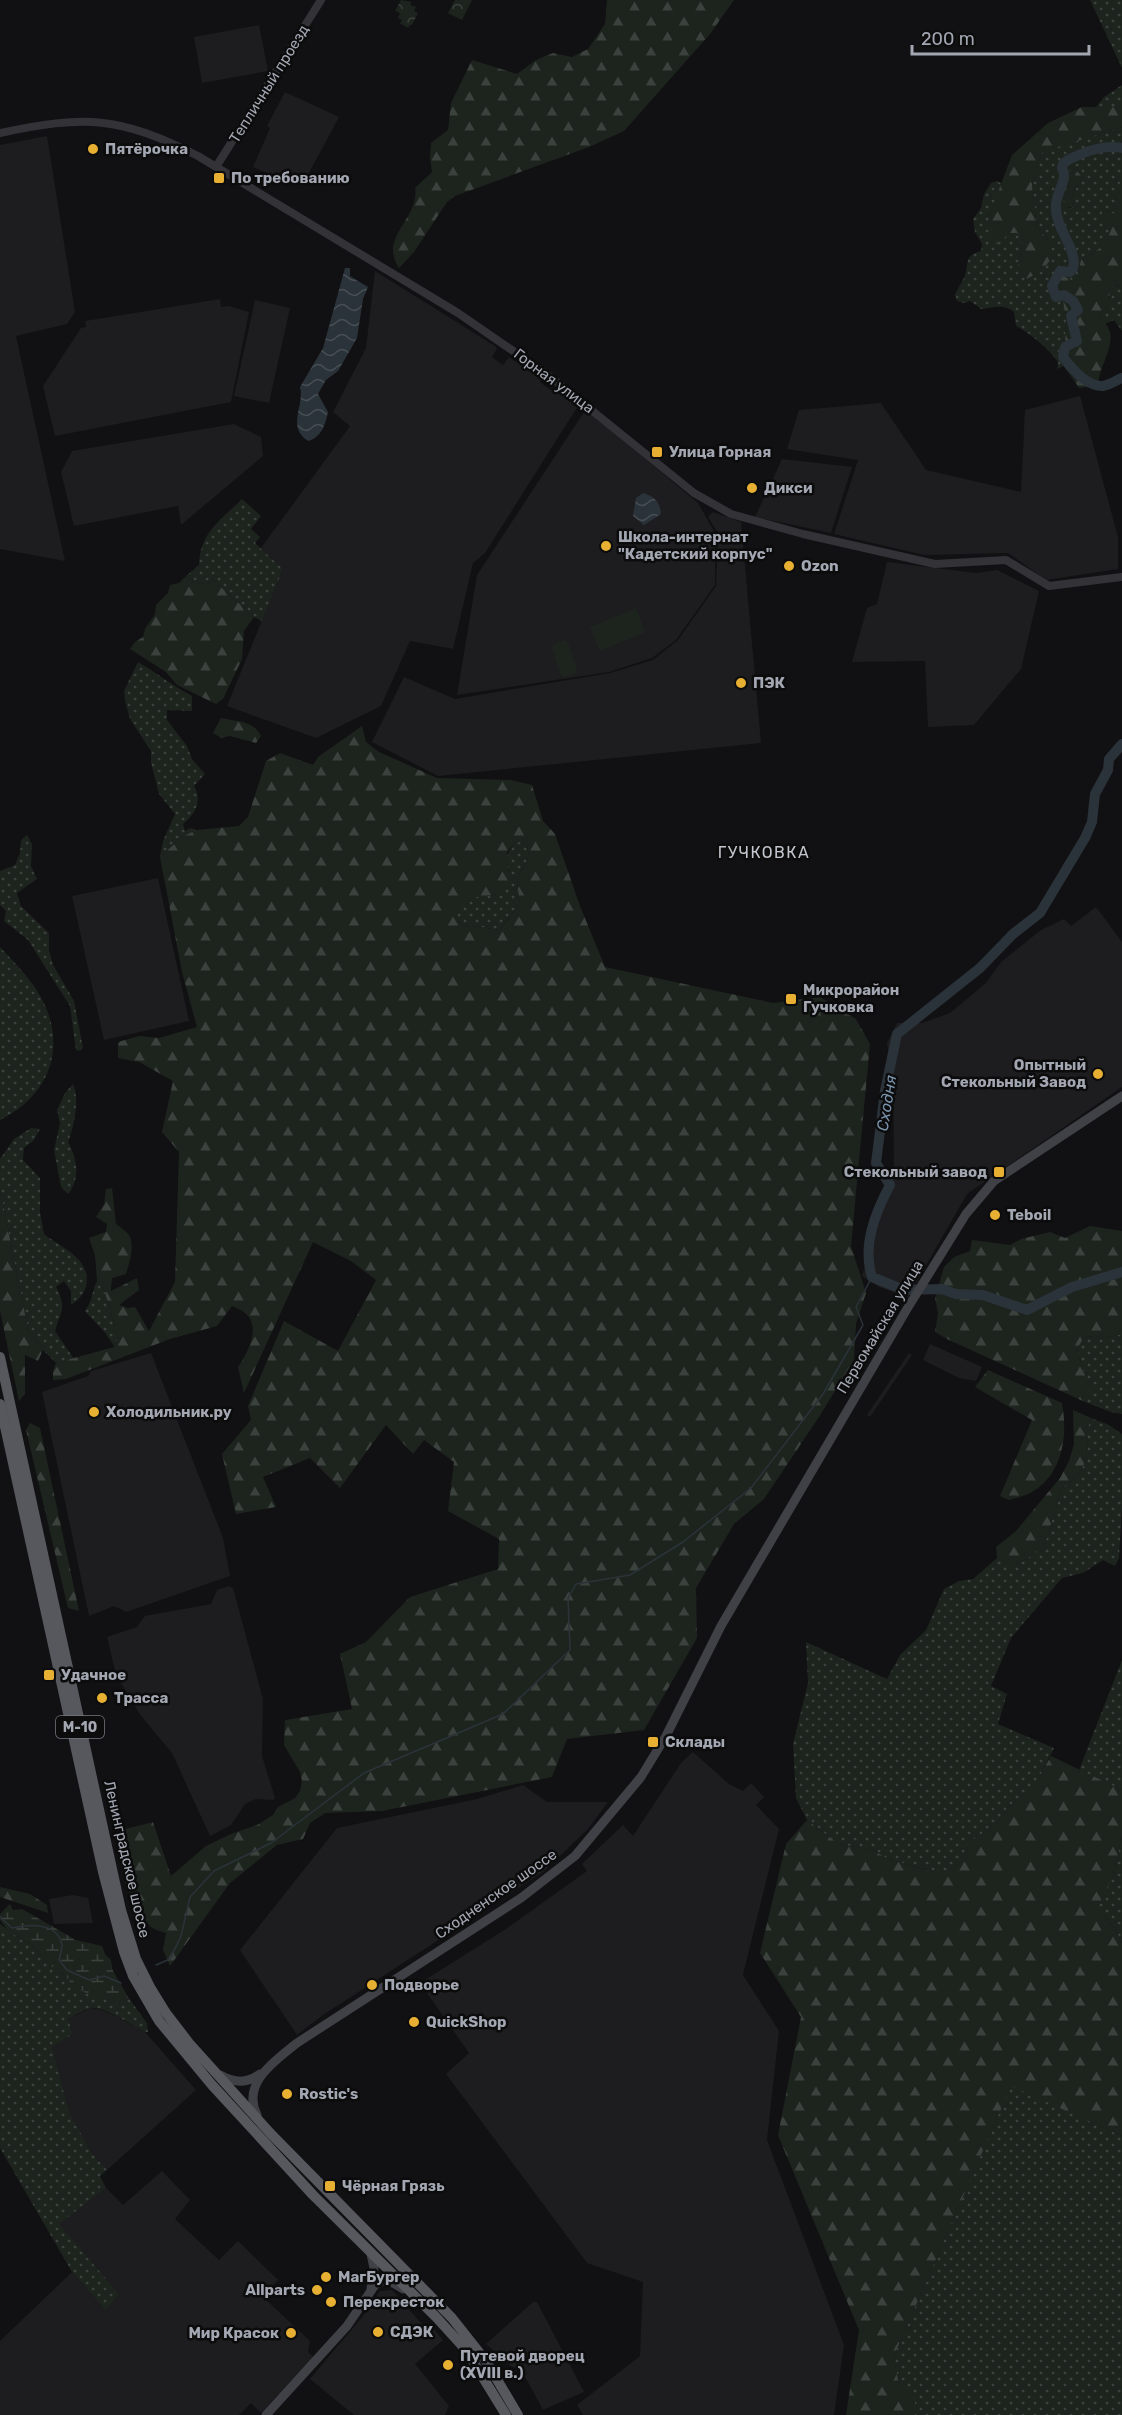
<svg xmlns="http://www.w3.org/2000/svg" width="1122" height="2415" viewBox="0 0 1122 2415" font-family="Rubik,sans-serif">
<style>
.built{fill:#1d1d1f}
.grass{fill:url(#grass-dots);fill-rule:evenodd}
.forest{fill:url(#forest-firs);fill-rule:evenodd}
.wetland{fill:url(#wetland-marsh)}
.park{fill:url(#park-crowns)}
.pitch{fill:#1d241e}
.water{fill:url(#water-waves)}
.lines{fill:none;stroke-linecap:round;stroke-linejoin:round}
.stream{stroke:#2b333a;stroke-width:1.5}
.river{stroke:#2b333a;stroke-width:10}
.tertiary{stroke:#323237;stroke-width:8}
.secondary{stroke:#404146;stroke-width:9}
.trunk{stroke:#56585e;stroke-width:10}
.poi-dot{fill:#e8b033;stroke:#0c0c0d;stroke-width:2}
.labels{text-anchor:middle;stroke-width:5;stroke-linejoin:round;paint-order:stroke}
.shield{fill:#0c0c0d;stroke:#757880;stroke-width:1.5}
.shield-label{font-size:14px;font-weight:bold;fill:#a2a7b2}
.street-label{font-size:15px;fill:#a2a7b2;stroke:#0c0c0d}
.poi-label{font-size:15px;font-weight:bold;fill:#a2a7b2;stroke:#0c0c0d;text-anchor:start}
.neighbourhood-label{font-size:16px;letter-spacing:1.5px;fill:#c3c6ce;stroke:#0c0c0d}
.water-label{font-size:16px;font-style:italic;fill:#7a93ac;stroke:#0c0c0d}
</style>
<defs>
<pattern id="grass-dots" width="8" height="8" patternUnits="userSpaceOnUse" patternTransform="scale(1.5)"><rect width="8" height="8" fill="#1d241e"/><path d="M2 2h.1M6 6h.1" fill="none" stroke="#3b413c" stroke-width="1.8" stroke-linecap="round"/></pattern>
<pattern id="forest-firs" width="22" height="20" patternUnits="userSpaceOnUse" patternTransform="scale(1.5)"><rect width="22" height="20" fill="#1d241e"/><path d="M5 1l3.5 6h-7zM16 11l3.5 6h-7z" fill="#3b413c"/></pattern>
<pattern id="wetland-marsh" width="20" height="14" patternUnits="userSpaceOnUse" patternTransform="scale(1.5)"><rect width="20" height="14" fill="#1d241e"/><path d="M1 5h8M5 5V1M11 12h8M15 12V8" fill="none" stroke="#3b413c"/></pattern>
<pattern id="park-crowns" width="20" height="18" patternUnits="userSpaceOnUse" patternTransform="scale(1.5)"><rect width="20" height="18" fill="#1d241e"/><path d="M2 6a3 3 0 1 1 6 0M12 15a3 3 0 1 1 6 0" fill="none" stroke="#3b413c"/></pattern>
<pattern id="water-waves" width="16" height="10" patternUnits="userSpaceOnUse" patternTransform="scale(1.5)"><rect width="16" height="10" fill="#2b333a"/><path d="M0 5q4-4 8 0t8 0" fill="none" stroke="#474e54"/></pattern>
</defs>
<rect width="100%" height="100%" fill="#111012"/>
<path class="built" d="M259 25 268 71 202 83 194 37Z
M285 92 339 117 302 186 292 184 253 167 270 128 267 126Z
M47 136 75 312 67 324 16 336 65 561 0 549V145Z
M375 271 495 346 497 349 492 357 503 365 509 357 541 379 540 382 550 390H556L578 406 485 553 473 563 453 649 410 641 381 706 316 738 227 706 283 569 261 548 350 426 333 412 366 348Z
M220 299 221 307 229 306 249 312 231 402 55 436 43 386 81 328 86 327 85 321Z
M255 300 290 308 269 403 234 396Z
M1080 396 1118 537V569L1046 580 1008 553 924 555 834 534 858 460 787 449 799 410 881 403 926 470 1021 492 1025 410Z
M586 409 698 503 715 533V585L676 640 652 658 609 672 457 695 477 575Z
M234 424 261 437 263 456 181 525 178 506 74 526 61 472 72 451Z
M782 459 852 467 831 533 755 517Z
M713 512 741 522 761 743 438 776 372 742 404 677 455 699 610 673 653 660 678 640 716 586 718 533 708 517Z
M887 562 976 573 997 570 1039 591 1021 669 974 725 928 727 925 661 852 662 867 608 877 604Z
M158 878 189 1021 104 1040 72 896Z
M1096 907 1122 942V1087L967 1194 908 1297 879 1287 862 1276 894 1170 893 1076 887 1043 897 1023H922L950 1013 986 983 1001 962 1041 930 1064 919 1071 926Z
M930 1344 982 1367 976 1381 959 1378 923 1360Z
M151 1353 223 1538 230 1576 126 1612 114 1606 89 1616 42 1392 88 1376 91 1371Z
M909 1353 912 1355 870 1417 867 1415Z
M229 1586 233 1588 263 1699 262 1756 275 1798 273 1800 256 1799 245 1804 231 1825 210 1836 172 1753 141 1716 116 1675 107 1637 137 1627 145 1616 211 1604 217 1590Z
M693 1752 729 1784 743 1791 751 1783 764 1797 756 1805 779 1829 743 1975 779 2031 767 2140 844 2345 834 2415H583L577 2405 640 2356 643 2282 587 2263 446 2074 469 2053 420 1983 506 1929 587 1871 582 1864 623 1825 633 1836 681 1763Z
M523 1785 547 1802H608L588 1829 543 1872 323 2015 297 2035 240 1950 337 1828 477 1799Z
M73 1895 88 1898 93 1923 54 1924 49 1899Z
M91 2008 99 2009 116 2016 145 2032 196 2090 107 2170 92 2153 68 2113 51 2047 73 2034 68 2019Z
M162 2171 190 2200 175 2219 219 2260 238 2241 278 2280 262 2296 310 2341 308 2352 313 2357 261 2413 251 2403 239 2415H0V2341L72 2272 106 2311 119 2294 58 2224 106 2188 123 2205Z
M392 2290 428 2331 433 2328 443 2340 415 2364 449 2406 445 2415H354L310 2379 363 2316 380 2291Z
M533 2302H537L584 2392 543 2410 522 2371 511 2366 486 2344Z"/>
<path class="grass" d="M1090 0H1122V68Z
M1122 85V107H1096L1104 97Z
M1122 127V182L1114 196 1118 206 1116 215 1106 211 1102 213 1111 230 1105 245 1081 260 1076 283 1062 292 1066 321 1064 366 1057 369 1058 362C1048 348 1031 334 1016 326L1014 312C1003 303 993 308 981 309L970 301 964 303 957 301 955 295C957 289 961 284 964 278 970 265 962 256 981 251L982 244 975 232 973 219 981 208 984 194 991 183 997 181 1003 184 989 216 993 246 1010 233H1017L1023 240 1017 270 1048 240 1037 227 1032 185 1042 151ZM1077 171 1082 177 1074 191 1072 208H1069L1064 200 1070 188 1067 178Z
M1122 285V331L1114 320 1105 324 1099 314 1109 305 1110 286Z
M242 499 261 516 251 529 260 537 255 543 283 569 262 621 254 617 212 579 207 585 185 577 199 565C200 532 221 520 242 499Z
M138 662C157 673 173 686 192 696V711L167 710V720L187 746 192 759 205 774 194 786C203 801 195 814 183 824L185 831 190 828 196 830 182 837 160 857 163 841 175 814 159 794 151 763V751L130 719 125 701 124 691Z
M27 835 32 844 31 866 37 879 17 893 21 906 49 933V950L53 965 74 1001 83 1048 80 1051 76 1050 70 1006 28 940 4 921 6 911 0 905V871L15 865 20 853 21 840Z
M516 841 527 845C531 862 524 862 519 875 515 884 519 890 519 898 519 909 505 921 500 930L473 926 463 927 458 918V910C471 894 477 896 496 895L509 871C504 858 508 851 516 841Z
M0 947C12 960 26 974 36 989 69 1040 54 1093 0 1120Z
M73 1084C80 1098 74 1128 68 1142 77 1158 81 1178 68 1194L61 1187 54 1150 60 1123 57 1110 65 1093Z
M31 1128 40 1129 34 1140 24 1148 23 1160 40 1178V1212L44 1234C54 1242 67 1248 76 1257 92 1272 90 1294 71 1305V1291L64 1281 56 1287C67 1307 61 1311 55 1331L74 1359 56 1363 43 1350 28 1329 0 1189V1159L14 1139Z
M97 1281 103 1286 118 1338 114 1346 106 1334 85 1311C94 1298 91 1293 97 1281Z
M1122 1334V1414L1111 1412 1085 1402 1091 1388 1082 1368 1077 1349 1085 1336 1106 1338Z
M1091 1418 1109 1425 1122 1434V1508L1119 1558 1115 1566 1103 1560 1083 1573 1062 1578 1011 1638 991 1686 1007 1694 998 1724 1054 1748 1036 1784 1008 1807 998 1822 969 1843 963 1860 949 1871H932L888 1859 873 1850 839 1844 807 1820 796 1798 793 1744 808 1683 806 1642 887 1679 900 1655 926 1630 944 1589 959 1581 973 1579 997 1558 1013 1565 1028 1558 1045 1543 1062 1488 1078 1475 1086 1461 1087 1430Z
M1122 1660V1790L1079 1770Z
M1122 1837V1943C1117 1929 1106 1919 1098 1906L1113 1875Z
M0 1924 16 1936 32 1945 50 1965 66 1976 71 1984 95 1995 121 2003 128 1997 147 2023 148 2032H145C133 2026 104 2006 91 2008 84 2010 75 2015 68 2019L73 2034 52 2047 69 2113 92 2153 107 2170 100 2176 106 2188 59 2224 119 2294 106 2311 72 2272 0 2148Z
M1011 2085 1122 2136V2415H915L914 2401 899 2383 893 2358Z"/>
<path class="forest" d="M607 0H734L710 34 624 131 589 147 455 196 447 202 414 252 399 268C378 236 420 219 415 188L432 172 430 158 431 143 448 130 451 103 472 60 517 74 536 60 553 53 572 57 588 49 605 24Z
M1082 107H1122V127L1042 152 1032 185 1037 227 1048 240 1054 255 1041 272 1026 279 1017 270 1023 240 1017 233H1010L993 247 990 236 989 216 1012 155 1048 123Z
M1071 169 1077 171 1082 177 1074 191 1072 208 1066 206 1064 200 1070 188 1067 178Z
M1122 182V285L1110 286 1109 305 1099 314C1103 320 1108 326 1110 332 1114 349 1098 368 1098 386L1079 388 1064 366 1066 321 1062 293 1055 287 1061 275 1076 282 1081 260 1105 245 1111 230 1102 219V212L1106 211 1116 214 1118 206 1114 196 1119 184Z
M185 577 207 585 212 579 254 617 244 631 242 659 223 699 216 704 177 685 166 672 130 649 135 642 143 637 145 629 155 614 156 605 168 593 170 585 179 583Z
M221 718C238 722 253 720 261 736L256 743 230 736 221 738 213 733Z
M362 726 366 742 379 752 437 778 511 780 532 785 543 821 555 834 580 906 605 967 773 1003 820 997 856 1019 870 1044 851 1246 866 1293 856 1324 854 1360 819 1417 764 1499 734 1524 696 1588 697 1638 644 1730 567 1739 552 1777 382 1811 325 1813 310 1823 303 1839 277 1845 230 1883 170 1966 163 1950 166 1933C161 1931 153 1930 149 1925 132 1909 116 1863 120 1841L115 1835 117 1831 153 1822 171 1876 206 1846 231 1834 257 1825 273 1815 278 1807 295 1798 300 1791 302 1781 300 1772 284 1745 285 1720 352 1709 340 1654 366 1642 410 1597 498 1569 499 1539 448 1511 454 1462 424 1440 413 1454 386 1425 340 1488 310 1458 263 1477 276 1507 236 1514 222 1454 251 1420 248 1406 284 1321 338 1351 376 1280 351 1261 313 1242 244 1393 238 1367C247 1354 262 1327 245 1313 242 1310 236 1308 232 1306L217 1326 170 1339 66 1379 53 1380V1371L56 1363 114 1347 118 1338 103 1286 97 1281 95 1255 89 1238 106 1232 107 1224 96 1217 104 1204 106 1189 112 1188 116 1224C120 1227 125 1230 128 1234 136 1242 129 1264 126 1274L112 1278 111 1291 137 1278 139 1290 119 1305 128 1308 135 1307 149 1331 175 1282 179 1152 162 1132 173 1081 139 1062 118 1058V1042L139 1036 159 1038 197 1027 182 972 160 857 182 837 196 830 239 826 248 817 266 761 280 753 313 765 318 757ZM516 841 527 845C531 862 524 862 519 875 515 884 519 890 519 898 519 909 505 922 500 930L473 926 463 927 458 918V911C473 890 483 900 504 892L509 880 507 852Z
M0 1189 28 1329 43 1350 38 1361 25 1355V1394L19 1401 0 1311Z
M1090 1226 1122 1231V1334L1106 1338 1085 1336 1077 1349 1082 1368 1092 1388 1085 1402 949 1340 935 1332 938 1313 935 1298 944 1267 954 1257 970 1251 972 1240 1010 1245 1021 1239 1050 1232 1065 1238Z
M988 1370 1062 1403C1068 1435 1063 1474 1032 1492 1025 1496 1016 1498 1009 1500L1000 1496 1032 1420 975 1387Z
M1073 1410 1091 1418 1087 1430 1086 1461 1078 1475 1062 1488 1045 1543 1028 1558 1013 1565 997 1558 996 1547 1016 1531 1060 1478 1069 1461 1074 1444Z
M30 1423 40 1428 79 1611 68 1608 26 1430Z
M1051 1756 1122 1790V1837L1113 1875 1099 1906C1105 1919 1117 1929 1122 1943V2136L1011 2086 893 2358 899 2383 915 2401V2415H846L859 2330 778 2135 801 2017 760 1953 786 1844 807 1820 839 1844 873 1850 888 1859 931 1871H949L963 1860 969 1843 998 1822 1008 1807 1035 1784Z
M0 1887 30 1894 47 1905 48 1913 0 1897Z"/>
<path class="wetland" d="M10 1904 13 1910 22 1909 76 1940 102 1946 105 1954 111 1960 112 1969 128 1997 121 2003 86 1993 71 1984 66 1976 50 1965 32 1945 8 1931 0 1920V1914Z"/>
<path class="park" d="M401 0 412 2 410 5 416 7 414 11 418 13 412 25H410L408 28 400 23 402 20 398 18 400 13 395 11Z
M455 0H472L462 20 448 13Z"/>
<path class="pitch" d="M636 608 645 632 600 651 590 627Z
M564 640 568 643 577 670 575 674 564 677 561 675 552 648 554 644Z"/>
<path class="water" d="M345 268H350V276L368 287 363 299 357 338 338 371 326 380 318 394 328 412C325 425 322 437 308 441 286 427 305 405 300 387L323 348Z
M643 493C654 496 660 502 661 514L644 525 633 516 636 498Z"/>
<g class="lines">
<path class="stream" d="M0 1917 12 1928C29 1924 58 1922 62 1945 62 1949 60 1956 59 1960L67 1970 89 1980 104 1976 121 1983
M156 1965 170 1959 181 1936 190 1897 214 1871 271 1843 364 1773 503 1714 570 1650 568 1598 576 1584 630 1575 683 1542 751 1488 823 1394 863 1325 856 1307 872 1277"/>
<path class="river" d="M1122 148C1109 145 1093 149 1081 154 1075 157 1063 160 1062 167 1062 170 1065 173 1064 176 1064 185 1055 195 1056 208 1056 230 1078 249 1073 269L1070 272 1060 271 1052 286 1056 297 1064 295 1073 301 1078 310 1071 316 1077 341 1065 347 1063 357C1072 369 1087 387 1103 386 1109 385 1117 380 1122 378
M1122 744 1109 759 1108 770 1095 794 1092 822 1085 838 1040 913 1013 934 980 968 897 1034 885 1091 876 1163 890 1185C875 1213 862 1246 872 1277L904 1290 942 1289 956 1294 983 1295 1027 1310 1072 1287 1122 1272"/>
<path class="tertiary" d="M0 133C85 115 119 116 198 156L458 313 548 375 694 493 731 514 803 534 935 564 1006 560 1049 586 1122 577
M216 167 321 0"/>
<path class="secondary" d="M220 2075C235 2083 246 2084 260 2074
M257 2115C241 2083 275 2061 297 2043L521 1898 575 1856 641 1777 666 1736 721 1626 907 1309 966 1214 994 1181 1122 1096
M371 2254 374 2268 371 2289
M266 2415 347 2326 375 2285C386 2276 393 2283 403 2289"/>
<path class="trunk" d="M0 1357 121 1910 136 1959 150 1987 166 2013 189 2043 271 2134 452 2318 486 2361 518 2415
M0 1404 103 1872 124 1952 133 1976 159 2021 212 2085 313 2195 436 2317 466 2350 506 2415"/>
</g>
<g class="poi-dot">
<circle cx="93" cy="149" r="6"/>
<rect x="213" y="172" width="12" height="12" rx="3"/>
<rect x="651" y="446" width="12" height="12" rx="3"/>
<circle cx="752" cy="488" r="6"/>
<circle cx="606" cy="546" r="6"/>
<circle cx="789" cy="566" r="6"/>
<circle cx="741" cy="683" r="6"/>
<rect x="785" y="993" width="12" height="12" rx="3"/>
<circle cx="1098" cy="1074" r="6"/>
<rect x="993" y="1166" width="12" height="12" rx="3"/>
<circle cx="995" cy="1215" r="6"/>
<circle cx="94" cy="1412" r="6"/>
<rect x="43" y="1669" width="12" height="12" rx="3"/>
<circle cx="102" cy="1698" r="6"/>
<rect x="647" y="1736" width="12" height="12" rx="3"/>
<circle cx="372" cy="1985" r="6"/>
<circle cx="414" cy="2022" r="6"/>
<circle cx="287" cy="2094" r="6"/>
<rect x="324" y="2180" width="12" height="12" rx="3"/>
<circle cx="326" cy="2277" r="6"/>
<circle cx="317" cy="2290" r="6"/>
<circle cx="331" cy="2302" r="6"/>
<circle cx="378" cy="2332" r="6"/>
<circle cx="291" cy="2333" r="6"/>
<circle cx="448" cy="2365" r="6"/>
</g>
<g class="labels">
<rect class="shield" x="56" y="1716" width="48" height="22" rx="4.5"/>
<g class="shield-label">
<text x="80" y="1732">М-10</text>
</g>
<g class="street-label">
<text transform="translate(269 84) rotate(-58)" y="5">Тепличный проезд</text>
<text transform="translate(554 381) rotate(37)" y="5">Горная улица</text>
<text transform="translate(880 1327) rotate(-59)" y="5">Первомайская улица</text>
<text transform="translate(127 1859) rotate(77)" y="5">Ленинградское шоссе</text>
<text transform="translate(496 1894) rotate(-35)" y="5">Сходненское шоссе</text>
</g>
<g class="poi-label">
<text x="105" y="154">Пятёрочка</text>
<text x="231" y="183">По требованию</text>
<text x="669" y="457">Улица Горная</text>
<text x="764" y="493">Дикси</text>
<text x="618" y="542">Школа-интернат<tspan x="618" dy="17">"Кадетский корпус"</tspan></text>
<text x="801" y="571">Ozon</text>
<text x="753" y="688">ПЭК</text>
<text x="803" y="995">Микрорайон<tspan x="803" dy="17">Гучковка</tspan></text>
<text x="1086" y="1070" text-anchor="end">Опытный<tspan x="1086" dy="17">Стекольный Завод</tspan></text>
<text x="987" y="1177" text-anchor="end">Стекольный завод</text>
<text x="1007" y="1220">Teboil</text>
<text x="106" y="1417">Холодильник.ру</text>
<text x="61" y="1680">Удачное</text>
<text x="114" y="1703">Трасса</text>
<text x="665" y="1747">Склады</text>
<text x="384" y="1990">Подворье</text>
<text x="426" y="2027">QuickShop</text>
<text x="299" y="2099">Rostic's</text>
<text x="342" y="2191">Чёрная Грязь</text>
<text x="338" y="2282">МагБургер</text>
<text x="305" y="2295" text-anchor="end">Allparts</text>
<text x="343" y="2307">Перекресток</text>
<text x="390" y="2337">СДЭК</text>
<text x="279" y="2338" text-anchor="end">Мир Красок</text>
<text x="460" y="2361">Путевой дворец<tspan x="460" dy="17">(XVIII в.)</tspan></text>
</g>
<g class="neighbourhood-label">
<text x="764" y="858">ГУЧКОВКА</text>
</g>
<g class="water-label">
<text transform="translate(886 1103) rotate(-81)" y="6">Сходня</text>
</g>
</g>
<path d="M912 45v9h177v-9" fill="none" stroke="#a2a7b2" stroke-width="3"/>
<text x="921" y="45" font-size="18" fill="#a2a7b2" stroke="#0c0c0d" stroke-width="4.5" paint-order="stroke">200 m</text>
</svg>
